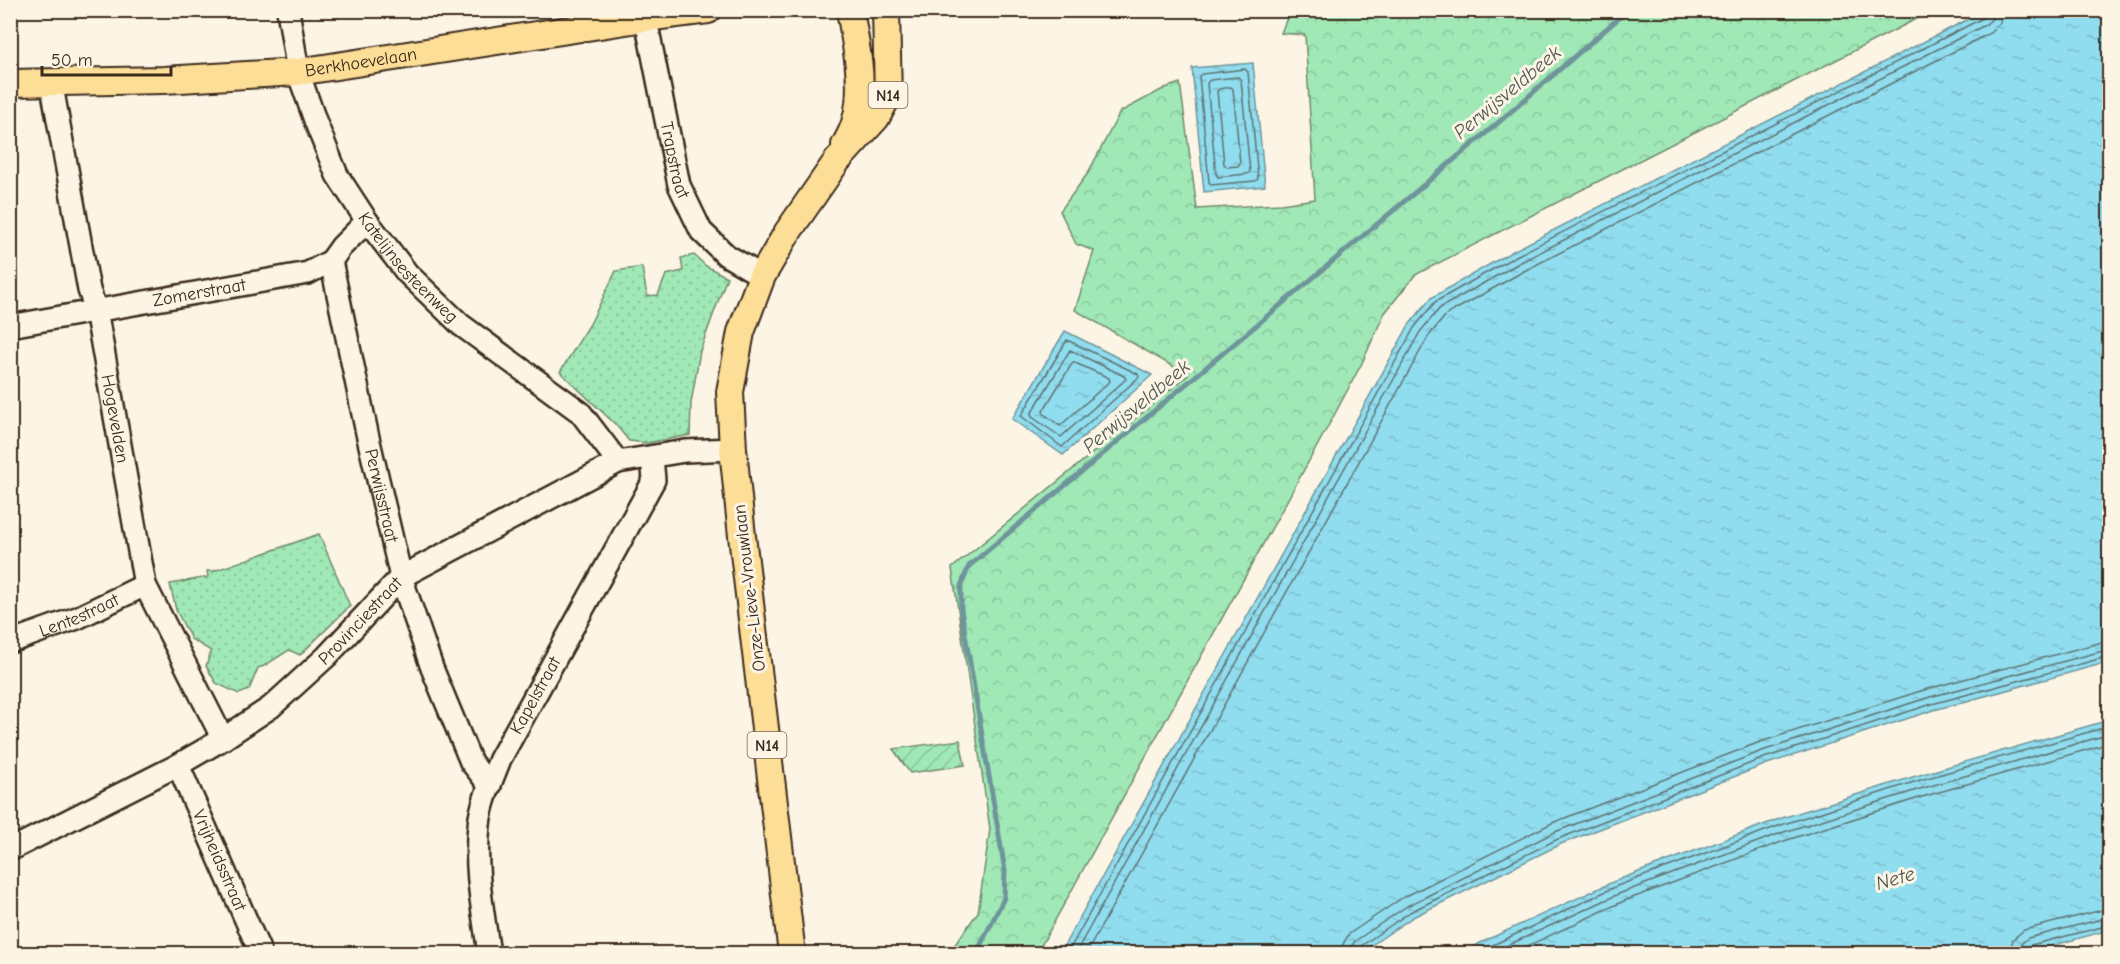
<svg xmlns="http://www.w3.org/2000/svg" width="2120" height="964" viewBox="0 0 2120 964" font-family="'Comic Neue',sans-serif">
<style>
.grass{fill:url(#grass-dots);stroke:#6e896a;stroke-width:1.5}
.forest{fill:url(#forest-crowns);stroke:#6e896a;stroke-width:1.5}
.garden{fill:url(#garden-furrows);stroke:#6e896a;stroke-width:1.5}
.water{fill:url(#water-ripples);stroke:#6e959b;stroke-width:1.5}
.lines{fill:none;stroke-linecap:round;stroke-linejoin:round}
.shore{stroke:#5d7272;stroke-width:1.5}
.stream{stroke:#6e959b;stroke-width:5}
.minor-casing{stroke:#3b2a1e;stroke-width:26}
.major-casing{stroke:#3b2a1e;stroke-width:30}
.minor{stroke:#fcf5e5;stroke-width:21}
.major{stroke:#fdde96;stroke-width:26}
.labels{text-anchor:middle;stroke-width:6;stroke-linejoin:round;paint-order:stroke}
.shield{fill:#fcf5e5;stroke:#75675a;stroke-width:1.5}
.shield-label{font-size:16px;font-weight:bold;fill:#3b2a1e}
.street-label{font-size:18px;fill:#3b2a1e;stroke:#fcf5e5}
.water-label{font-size:20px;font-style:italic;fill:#505752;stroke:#fcf5e5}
</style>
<defs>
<pattern id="grass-dots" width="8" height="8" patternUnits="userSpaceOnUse" patternTransform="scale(1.5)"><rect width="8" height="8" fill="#a0e8b6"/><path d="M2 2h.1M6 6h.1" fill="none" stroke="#8bc79c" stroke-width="1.8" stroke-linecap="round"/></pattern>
<pattern id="forest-crowns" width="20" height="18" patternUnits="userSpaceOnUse" patternTransform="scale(1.5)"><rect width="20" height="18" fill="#a0e8b6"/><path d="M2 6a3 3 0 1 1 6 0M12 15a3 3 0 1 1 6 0" fill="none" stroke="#8bc79c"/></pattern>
<pattern id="garden-furrows" width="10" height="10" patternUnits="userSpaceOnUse" patternTransform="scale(1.5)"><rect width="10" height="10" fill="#a0e8b6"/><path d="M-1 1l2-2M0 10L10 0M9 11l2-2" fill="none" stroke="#8bc79c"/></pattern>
<pattern id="water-ripples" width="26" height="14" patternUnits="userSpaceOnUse" patternTransform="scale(1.5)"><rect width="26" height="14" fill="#90ddef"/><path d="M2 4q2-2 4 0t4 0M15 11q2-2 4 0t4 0" fill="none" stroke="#7dbecc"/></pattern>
</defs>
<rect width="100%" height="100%" fill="#fcf5e5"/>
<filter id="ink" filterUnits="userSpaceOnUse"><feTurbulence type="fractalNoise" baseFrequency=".0167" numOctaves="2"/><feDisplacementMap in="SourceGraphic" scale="12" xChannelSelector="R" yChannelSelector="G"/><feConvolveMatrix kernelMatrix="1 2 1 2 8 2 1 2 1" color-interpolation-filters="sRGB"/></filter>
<g filter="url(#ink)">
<path class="grass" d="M694 255 706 266 727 277 700 351 691 403 690 435 647 443 629 441 616 425 560 372 590 324 616 271 642 267 647 296 658 295 666 275 683 271 681 258Z
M319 534 350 606 300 655 289 650 264 666 258 668 249 690 239 694 216 683 206 666 211 651 191 639 176 610 170 584 208 577 207 571H214Z"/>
<path class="forest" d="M1290 10 1932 11 1415 275 1384 314 1362 363 1331 421 1037 953H949L978 912 990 829 952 568 1188 375 1075 310 1094 251 1076 244 1060 211 1088 173 1120 112 1165 88 1180 83 1197 209 1281 204 1315 199 1305 35 1281 33Z"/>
<path class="garden" d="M960 740 965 765 910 773 893 749Z"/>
<path class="water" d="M1984 11H2109V662L1934 710 1767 764 1561 844 1413 917 1360 953H1060L1409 325 1431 298 1513 251Z
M1253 63 1265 186 1204 192 1192 68Z
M1065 331 1152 375 1063 455 1012 419Z
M2109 720V930L2022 954 1463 953 1480 943 1615 881 1779 819 1916 776Z"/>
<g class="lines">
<path class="shore" d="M1245 69 1248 72 1258 179 1255 181 1211 185 1209 182 1199 76 1202 74Z
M1238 77 1241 80 1250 172 1247 174 1218 177 1216 174 1207 83 1210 80Z
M1231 87 1233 89 1234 98 1240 163 1238 166 1227 167 1224 164 1217 91 1219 89Z
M1067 340 1138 374 1139 377 1062 447 1021 416Z
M1070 350 1124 376 1126 379 1061 437 1032 417 1031 414Z
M1073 362 1109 378 1110 381 1060 426 1044 414 1043 411Z
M1067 954 1414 328 1435 302 1516 256 1981 19 1985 15V10
M1075 954 1420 332 1440 308 1519 263 1985 25 1992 19 1993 10
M1086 954 1428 337 1446 315 1524 271 1990 33 2000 23 2002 10
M1341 954 1343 944 1349 934 1402 898 1552 823 1760 742 1927 689 2110 640
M1350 954 1351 947 1355 941 1407 906 1555 832 1762 751 1930 697 2110 649
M1358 954 1361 946 1410 912 1558 839 1764 758 1932 704 2110 656
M1474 954 1617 886 1781 825 1917 781 2110 726
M1489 954 1621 893 1784 832 1920 789 2110 734
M1510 954 1624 901 1787 840 1922 797 2110 743
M2010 954 2013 939 2024 930 2110 908
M2019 954 2021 944 2028 938 2110 917
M2026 954 2027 948 2031 945 2110 925"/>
<path class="stream" d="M976 954 1004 898 1005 871 961 610V586L969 566 1499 122 1628 10"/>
<g class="minor-casing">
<g id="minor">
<path id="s1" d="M288 10 298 72 316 123 337 175 367 221 407 273 461 325 580 412 618 462"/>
<path id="s2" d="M644 10 679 185 701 231 726 255 762 276"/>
<path id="s3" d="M51 81 89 290 96 310 145 585 223 739"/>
<path id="s4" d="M331 261 367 433 401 577 432 668 471 762 490 786"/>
<path id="s5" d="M10 326 308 273 331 261 341 247 367 221"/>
<path id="s6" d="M10 642 77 618 145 585"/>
<path id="s7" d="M178 765 261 954"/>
<path id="s8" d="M10 850 178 765 223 739 271 707 327 656 401 577 618 462 685 451 733 449"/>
<path id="s9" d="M489 954C483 911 474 868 479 825 481 803 492 780 500 759L654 480 652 457"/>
</g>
</g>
<g class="major-casing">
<g id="major">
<path id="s10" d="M10 83 164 80 298 72 645 18 708 10"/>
<path d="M845 145C849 138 853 131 855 123 866 88 856 46 850 10"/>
<path d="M792 954 742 536 733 449 730 392 741 332 762 276 787 233 837 161 876 118 888 96 886 10"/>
</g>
</g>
<use href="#minor" class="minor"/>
<use href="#major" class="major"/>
</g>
</g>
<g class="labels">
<g class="shield">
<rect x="868.5" y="82" width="39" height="26" rx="4.5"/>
<rect x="747.5" y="732" width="39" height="26" rx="4.5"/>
</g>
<g class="shield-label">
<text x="888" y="101">N14</text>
<text x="767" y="751">N14</text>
</g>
<g class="street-label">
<text dy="6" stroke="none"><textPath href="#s10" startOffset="352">Berkhoevelaan</textPath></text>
<text dy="6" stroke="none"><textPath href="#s2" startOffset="153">Trapstraat</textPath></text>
<text dy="6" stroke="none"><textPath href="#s1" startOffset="290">Katelijnsesteenweg</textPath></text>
<text dy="6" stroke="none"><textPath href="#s5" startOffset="192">Zomerstraat</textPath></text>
<text dy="6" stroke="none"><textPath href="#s3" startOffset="344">Hogevelden</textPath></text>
<text dy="6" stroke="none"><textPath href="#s4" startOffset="240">Perwijsstraat</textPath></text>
<text transform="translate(749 588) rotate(-97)" y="6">Onze-Lieve-Vrouwlaan</text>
<text dy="6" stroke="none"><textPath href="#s6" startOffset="74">Lentestraat</textPath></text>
<text dy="6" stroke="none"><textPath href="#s8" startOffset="422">Provinciestraat</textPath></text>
<text dy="6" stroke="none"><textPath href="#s9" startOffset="272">Kapelstraat</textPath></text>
<text dy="6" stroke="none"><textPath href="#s7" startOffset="104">Vrijheidsstraat</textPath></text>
</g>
<g class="water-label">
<text transform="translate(1507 92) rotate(-40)" y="7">Perwijsveldbeek</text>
<text transform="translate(1136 406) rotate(-40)" y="7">Perwijsveldbeek</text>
<text transform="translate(1895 878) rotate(-16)" y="7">Nete</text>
</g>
</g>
<rect width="2120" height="964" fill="none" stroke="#fcf5e5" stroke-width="36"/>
<rect x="18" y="18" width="2084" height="928" fill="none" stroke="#3b2a1e" stroke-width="2" filter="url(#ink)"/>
<path d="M42 66v9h129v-9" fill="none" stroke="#3b2a1e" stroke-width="3"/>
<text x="51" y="66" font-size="18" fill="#3b2a1e" stroke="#fcf5e5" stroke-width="4.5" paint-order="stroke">50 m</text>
</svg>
